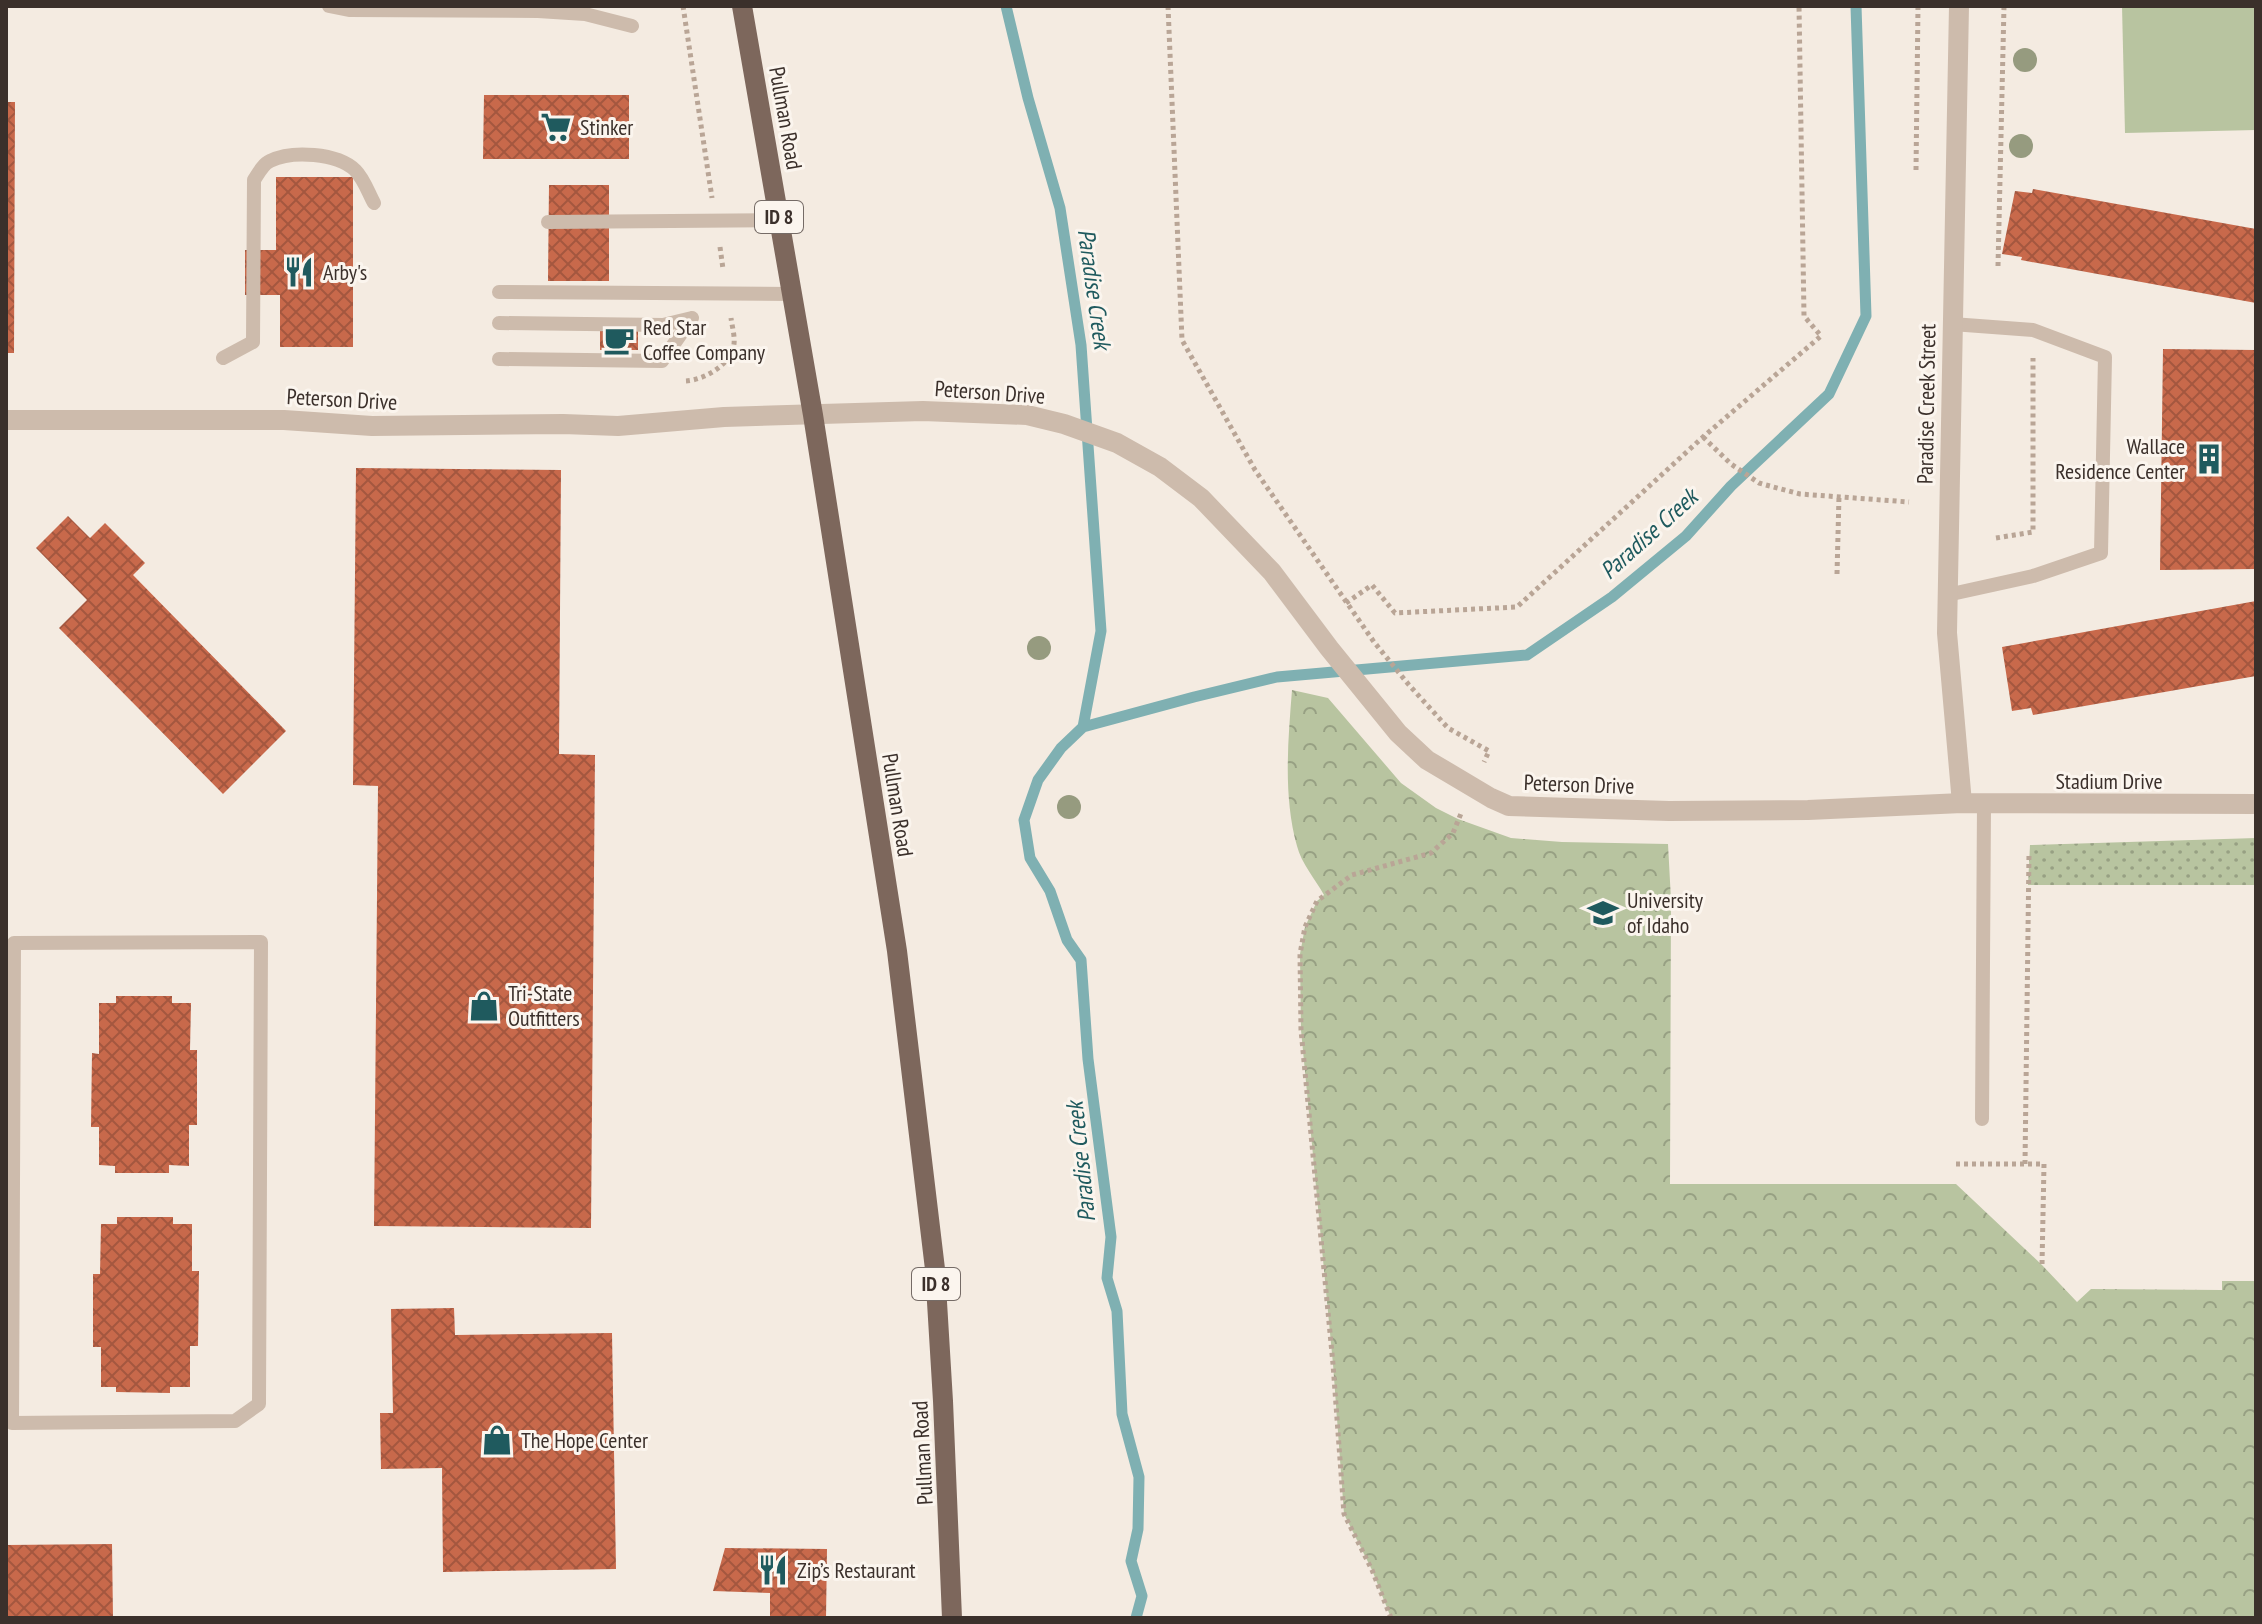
<svg xmlns="http://www.w3.org/2000/svg" width="2262" height="1624" viewBox="0 0 2262 1624" font-family="'PT Sans Narrow',sans-serif">
<style>
.grass{fill:url(#grass-dots)}
.forest{fill:url(#forest-crowns)}
.pitch{fill:#b8c4a0}
.lines{fill:none;stroke-linecap:round;stroke-linejoin:round}
.stream{stroke:#7fb0b2;stroke-width:11}
.building{fill:url(#building-cross-hatch)}
.path{stroke:#b9a596;stroke-width:5;stroke-dasharray:4 4;stroke-linecap:butt}
.lane{stroke:#cdbbac;stroke-width:14}
.street{stroke:#cdbbac;stroke-width:20}
.primary{stroke:#7d675c;stroke-width:20}
.tree{fill:#969b7f}
.labels{text-anchor:middle;stroke-width:6;stroke-linejoin:round;paint-order:stroke}
.shield{fill:#fbf5ee;stroke:#756b66;stroke-width:2}
.shield-label{font-size:20px;font-weight:bold;fill:#3b302b}
.street-label{font-size:22px;fill:#3b302b;stroke:#fbf5ee}
.poi-label{font-size:22px;fill:#3b302b;stroke:#fbf5ee;text-anchor:start}
.water-label{font-size:24px;font-style:italic;fill:#1f5a5e;stroke:#fbf5ee}
</style>
<defs>
<pattern id="grass-dots" width="8" height="8" patternUnits="userSpaceOnUse" patternTransform="scale(2)"><rect width="8" height="8" fill="#b8c4a0"/><path d="M2 2h.1M6 6h.1" fill="none" stroke="#97a083" stroke-width="1.8" stroke-linecap="round"/></pattern>
<pattern id="forest-crowns" width="20" height="18" patternUnits="userSpaceOnUse" patternTransform="scale(2)"><rect width="20" height="18" fill="#b8c4a0"/><path d="M2 6a3 3 0 1 1 6 0M12 15a3 3 0 1 1 6 0" fill="none" stroke="#97a083"/></pattern>
<pattern id="building-cross-hatch" width="8" height="8" patternUnits="userSpaceOnUse" patternTransform="scale(2)"><rect width="8" height="8" fill="#c8694b"/><path d="M0 0l8 8M0 8l8-8" fill="none" stroke="#a4573f"/></pattern>
</defs>
<rect width="100%" height="100%" fill="#f4ebe1"/>
<path class="grass" d="M2256 838V885H2028L2030 845Z"/>
<path class="forest" d="M1292 690 1328 698 1401 783 1436 808 1458 819 1511 838 1562 842 1668 844 1671 900 1670 1184H1956L2042 1265 2077 1302 2091 1289 2222 1290V1281H2256V1618H1391L1372 1570 1344 1514 1333 1364 1301 1030 1300 954 1305 927 1317 901 1324 895C1316 880 1301 863 1297 846 1283 796 1288 741 1292 690Z"/>
<path class="pitch" d="M2122 6H2256V130L2125 133Z"/>
<g class="lines">
<path class="stream" d="M1006 6 1028 98 1060 208 1081 345 1101 631 1083 727
M1136 1618 1142 1596 1131 1561 1138 1529 1139 1477 1122 1414 1117 1311 1107 1278 1111 1237 1088 1059 1081 960 1067 940 1050 891 1030 858 1024 820 1038 780 1061 748 1083 727 1194 697 1277 677 1527 655 1612 597 1686 536 1731 486 1829 394 1866 316 1856 6"/>
</g>
<path class="building" d="M484 95H629V159H483Z
M6 102H15L14 353H6Z
M276 177H353V347H280V295H245V250H276Z
M549 185H609V281H548Z
M2033 189 2256 229V303L2021 260 2022 257 2002 254 2015 191 2032 193Z
M600 330 638 331V350H600Z
M2163 349 2256 350V569L2160 570Z
M356 468 561 470 559 754 595 755 591 1228 374 1226 378 786 353 785Z
M68 516 90 538 105 523 145 563 133 575 286 731 223 794 59 628 87 600 36 548Z
M2256 601V676L2033 715 2031 708 2012 711 2002 647Z
M116 996H172V1003H191L190 1050H197V1125H189V1166L169 1165V1173H115V1166L99 1165V1127H91L92 1053 99 1054V1003H116Z
M117 1217H173V1224H192V1271H199L198 1346H190V1387H170V1393L116 1392V1387H101V1347H93V1274H100L101 1224H117Z
M454 1308 455 1335 612 1333 616 1569 443 1572 442 1468 381 1469 380 1413H393L391 1309Z
M112 1544 113 1618H6V1545Z
M725 1548 827 1549 826 1618H770V1593L713 1591Z"/>
<g class="lines">
<path class="path" d="M683 6 712 198
M1168 6 1182 340 1255 470 1374 642 1409 685 1448 728 1489 751 1484 762
M1916 170 1918 6
M720 247 723 269
M1998 266 2004 6
M686 381C704 380 732 364 734 344 735 336 732 326 731 318
M1703 437 1731 464 1759 483 1766 485 1800 494 1909 502
M1996 538 2033 532V358
M1837 574 1839 496
M1346 603 1372 585 1395 613 1517 607 1703 437 1821 336 1804 316 1799 6
M1956 1164H2044L2042 1265
M2025 1164 2029 854
M1391 1618 1372 1570 1344 1514 1333 1364 1301 1030 1300 954 1305 927 1317 901 1352 875 1431 853 1453 833 1462 811"/>
<path class="lane" d="M329 6 349 10 538 11 585 14 632 26
M548 222 779 220
M499 292 792 294
M499 323 663 325 692 318
M223 358 253 342 254 180C258 174 263 164 270 161 292 150 337 153 355 170 364 179 368 192 374 203
M499 359 662 361 692 318
M1947 595 2033 576 2101 553 2105 357 2033 330 1952 324
M261 942 259 1404 235 1421 12 1423 14 943Z
M1982 1119 1984 804"/>
<path class="street" d="M1959 6 1947 633 1962 803
M6 420H284L372 426 563 424 618 426 724 417 923 411 1027 415 1064 424 1117 443 1160 467 1201 498 1272 572 1329 648 1398 733 1427 760 1491 798 1509 806 1669 811 1808 810 1962 803 2256 804"/>
<path class="primary" d="M742 6 813 415 897 951 935 1269 943 1401 952 1618"/>
</g>
<g class="tree">
<circle cx="2025" cy="60" r="12"/>
<circle cx="2021" cy="146" r="12"/>
<circle cx="1039" cy="648" r="12"/>
<circle cx="1069" cy="807" r="12"/>
</g>
<defs>
<g id="supermarket-bare" transform="scale(2.4)"><path d="M-6-5.5h2.5l.6 2H6L4.5 2H-2.5L-4.4-4H-6ZM-1.5 3.2a1.3 1.3 0 1 0 .1 0ZM3 3.2a1.3 1.3 0 1 0 .1 0Z" fill="#1f5a5e" stroke="#fbf5ee" stroke-width="2.5" paint-order="stroke"/></g>
<g id="restaurant-bare" transform="scale(2.4)"><path d="M-5-6h1v4h1v-4h1v4h1v-4h1v5L-1.5 .5V6h-2V.5L-5-1ZM5-6V6H3V1.5H1.5Q1.5-4 5-6Z" fill="#1f5a5e" stroke="#fbf5ee" stroke-width="2.5" paint-order="stroke"/></g>
<g id="cafe-bare" transform="scale(2.4)"><path d="M-5.5-4.5H6V0H3Q3 3.5 0 3.5H-2.5Q-5.5 3.5-5.5 0ZM3-3.2v2h1.7v-2ZM-6 4.5H4V6H-6Z" fill="#1f5a5e" stroke="#fbf5ee" stroke-width="2.5" paint-order="stroke"/></g>
<g id="building-bare" transform="scale(2.4)"><path d="M-4-6H4V6H1V3H-1V6H-4ZM-2.5-4.3h1.7v1.8h-1.7ZM.8-4.3h1.7v1.8H.8ZM-2.5-1h1.7V.8h-1.7ZM.8-1h1.7V.8H.8Z" fill="#1f5a5e" stroke="#fbf5ee" stroke-width="2.5" paint-order="stroke"/></g>
<g id="university-bare" transform="scale(2.4)"><path d="M0-5L7-2L0 1L-7-2ZM-4 1L0 2.5L4 1V4Q0 6-4 4Z" fill="#1f5a5e" stroke="#fbf5ee" stroke-width="2.5" paint-order="stroke"/></g>
<g id="shop-bare" transform="scale(2.4)"><path d="M-5-2.5h2.3a2.7 3.5 0 0 1 5.4 0H5L5.5 6h-11ZM-1.5-2.5h3a1.5 2.3 0 0 0-3 0Z" fill="#1f5a5e" stroke="#fbf5ee" stroke-width="2.5" paint-order="stroke"/></g>
</defs>
<g fill-rule="evenodd">
<use href="#supermarket-bare" x="556" y="127"/>
<use href="#restaurant-bare" x="299" y="272"/>
<use href="#cafe-bare" x="619" y="340"/>
<use href="#building-bare" x="2209" y="459"/>
<use href="#university-bare" x="1603" y="913"/>
<use href="#shop-bare" x="484" y="1006"/>
<use href="#shop-bare" x="497" y="1440"/>
<use href="#restaurant-bare" x="773" y="1570"/>
</g>
<g class="labels">
<g class="shield">
<rect x="755" y="201" width="48" height="32" rx="6"/>
<rect x="912" y="1268" width="48" height="32" rx="6"/>
</g>
<g class="shield-label">
<text x="779" y="224">ID 8</text>
<text x="936" y="1291">ID 8</text>
</g>
<g class="street-label">
<text transform="translate(786 118) rotate(80)" y="8">Pullman Road</text>
<text transform="translate(990 392) rotate(4)" y="8">Peterson Drive</text>
<text transform="translate(342 399) rotate(3)" y="8">Peterson Drive</text>
<text transform="translate(1926 404) rotate(-89)" y="8">Paradise Creek Street</text>
<text x="2109" y="789">Stadium Drive</text>
<text transform="translate(1579 784) rotate(2)" y="8">Peterson Drive</text>
<text transform="translate(898 805) rotate(81)" y="8">Pullman Road</text>
<text transform="translate(922 1453) rotate(-93)" y="8">Pullman Road</text>
</g>
<g class="poi-label">
<text x="580" y="135">Stinker</text>
<text x="323" y="280">Arby's</text>
<text x="643" y="335">Red Star<tspan x="643" dy="25">Coffee Company</tspan></text>
<text x="2185" y="454" text-anchor="end">Wallace<tspan x="2185" dy="25">Residence Center</tspan></text>
<text x="1627" y="908">University<tspan x="1627" dy="25">of Idaho</tspan></text>
<text x="508" y="1001">Tri-State<tspan x="508" dy="25">Outfitters</tspan></text>
<text x="521" y="1448">The Hope Center</text>
<text x="797" y="1578">Zip’s Restaurant</text>
</g>
<g class="water-label">
<text transform="translate(1094 289) rotate(82)" y="8">Paradise Creek</text>
<text transform="translate(1649 534) rotate(-42)" y="8">Paradise Creek</text>
<text transform="translate(1081 1162) rotate(-96)" y="8">Paradise Creek</text>
</g>
</g>
<rect width="2262" height="1624" fill="none" stroke="#3b302b" stroke-width="16"/>
</svg>
